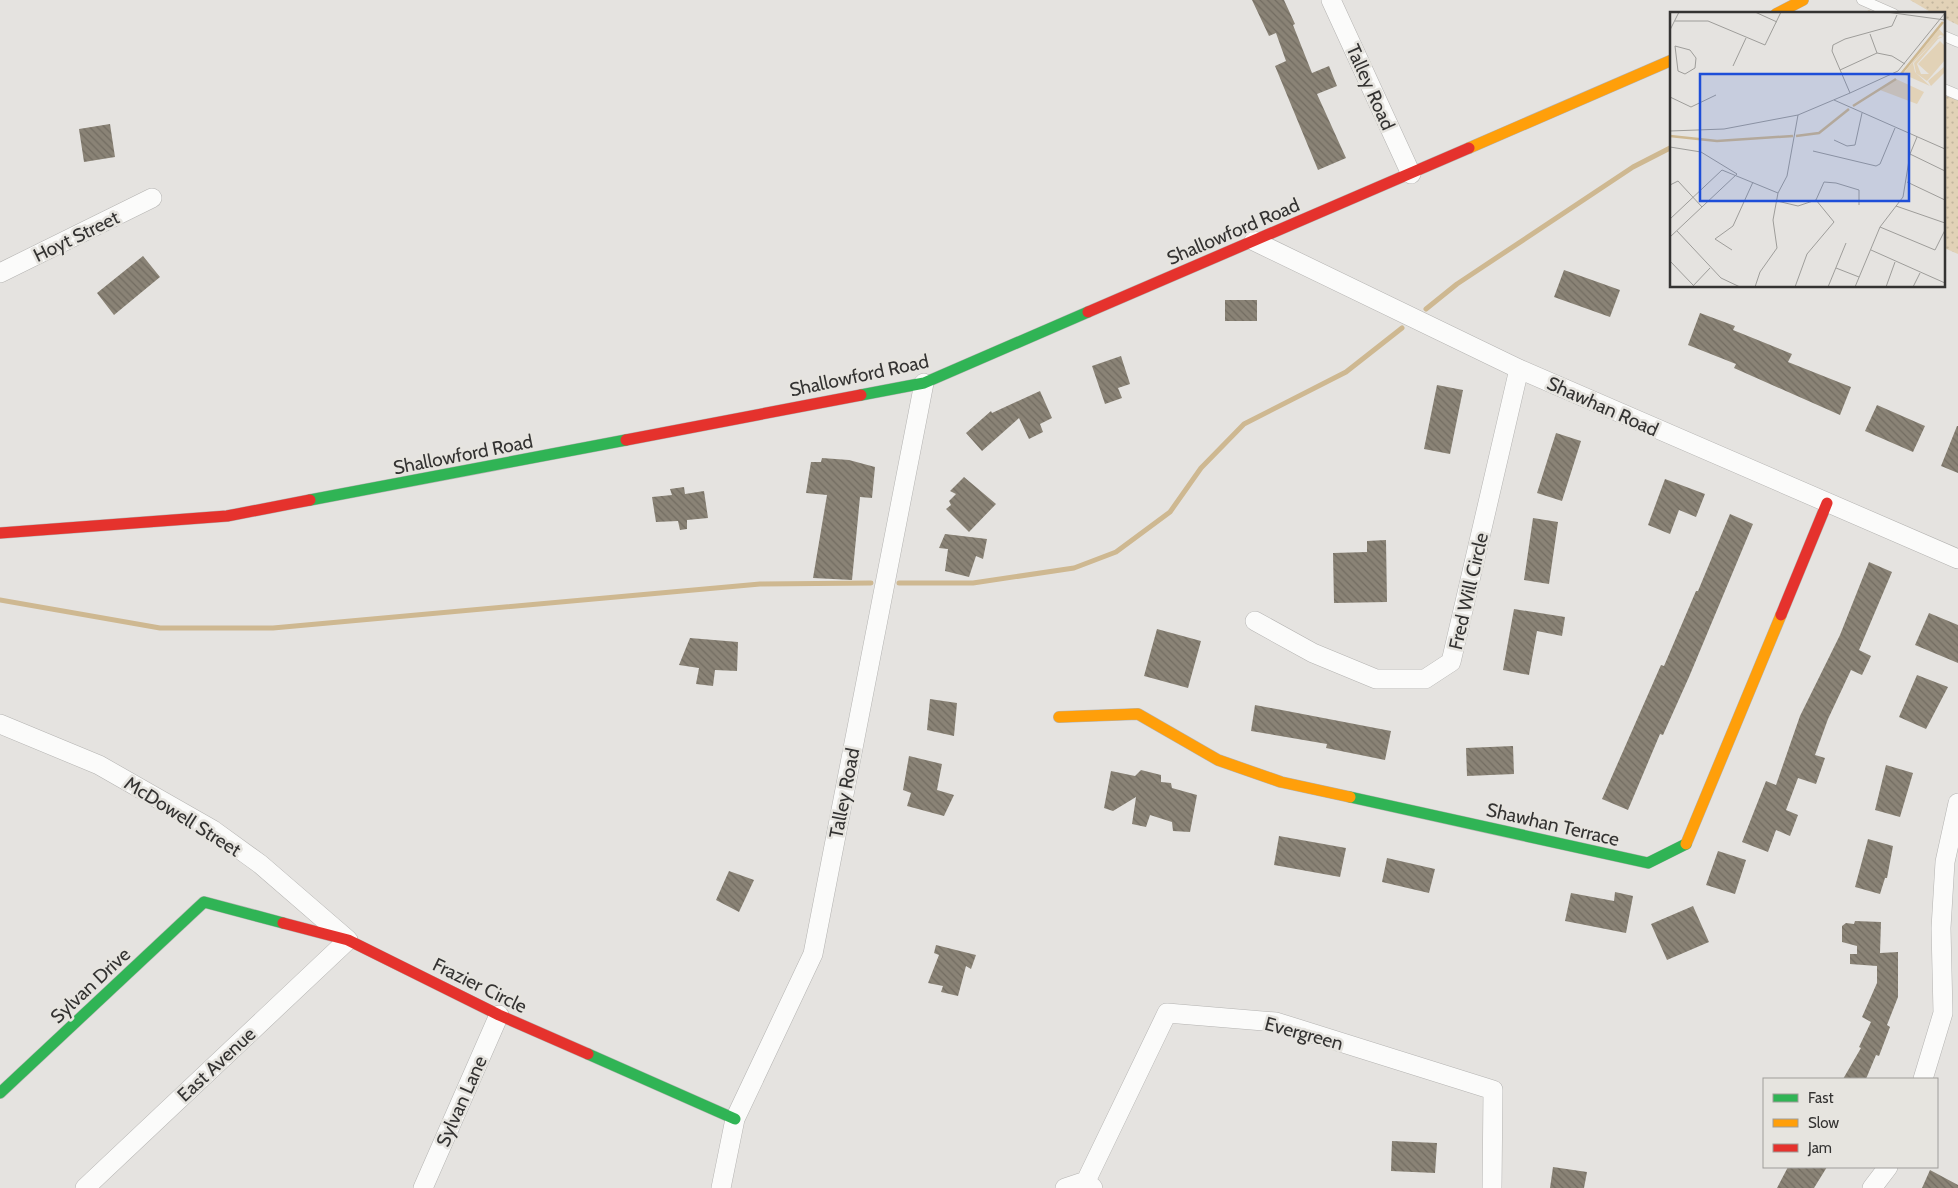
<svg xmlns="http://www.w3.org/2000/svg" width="1958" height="1188" viewBox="0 0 1958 1188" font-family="Cabin,sans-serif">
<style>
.grass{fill:url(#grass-dots)}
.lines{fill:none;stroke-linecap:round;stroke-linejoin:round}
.stream{stroke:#ceb891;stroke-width:5}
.building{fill:url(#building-back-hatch)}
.lane-casing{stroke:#b4b3b1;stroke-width:11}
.street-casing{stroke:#b4b3b1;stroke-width:20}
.fast-casing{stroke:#b4b3b1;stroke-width:12}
.slow-casing{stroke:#b4b3b1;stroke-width:12}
.jam-casing{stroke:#b4b3b1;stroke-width:12}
.lane{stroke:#fbfbfa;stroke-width:10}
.street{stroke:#fbfbfa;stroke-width:19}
.fast{stroke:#30b455;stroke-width:11}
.slow{stroke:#ff9f0a;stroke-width:11}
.jam{stroke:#e5322d;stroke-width:11}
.labels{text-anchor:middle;stroke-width:5;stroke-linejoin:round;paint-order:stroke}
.street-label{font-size:19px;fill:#343332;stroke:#e6e4df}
.inset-river{fill:none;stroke:#ceb891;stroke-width:2.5}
.inset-road{fill:none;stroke:#9e9d9a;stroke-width:1}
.view{fill:#1d4ed8;fill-opacity:0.15;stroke:#1d4ed8;stroke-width:2.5}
.inset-edge{fill:none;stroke:#343332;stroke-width:2.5}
</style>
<defs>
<pattern id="grass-dots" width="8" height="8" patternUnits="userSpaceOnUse" patternTransform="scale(1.25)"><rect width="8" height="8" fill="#e2d2b7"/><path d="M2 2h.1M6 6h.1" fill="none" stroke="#c2b59e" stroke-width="1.8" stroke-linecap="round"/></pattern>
<pattern id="building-back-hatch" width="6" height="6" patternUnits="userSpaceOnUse" patternTransform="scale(1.25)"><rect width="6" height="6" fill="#8a8376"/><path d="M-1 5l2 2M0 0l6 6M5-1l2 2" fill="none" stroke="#726c61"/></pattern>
</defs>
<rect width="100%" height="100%" fill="#e5e3e0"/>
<path class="grass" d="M1910 0H1958V25L1944 18V14H1934Z
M1944 94 1958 100V254L1944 248Z"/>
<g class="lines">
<path class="stream" d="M1869 14V13
M1426 309 1457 284 1633 167 1672 147
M899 583H973L1074 568 1116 552 1170 512 1201 468 1244 424 1346 372 1402 328
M0 600 160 628H273L760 584 871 583"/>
</g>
<path class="building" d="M1252 0H1284L1295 24 1293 25 1312 73 1329 66 1337 86 1317 94 1346 158 1318 170 1275 66 1286 61 1276 33 1269 36Z
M110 124 115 157 84 162 79 129Z
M143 256 160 277 114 315 97 293Z
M1564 270 1620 290 1610 317 1554 297Z
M1225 300H1257V321H1225Z
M1700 313 1735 326 1733 330 1792 354 1788 362 1851 387 1840 415 1734 368 1736 364 1688 345Z
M1121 356 1130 384 1118 388 1122 398 1105 404 1092 366Z
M1437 385 1463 390 1450 454 1424 449Z
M1040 391 1052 418 1040 424 1043 432 1029 439 1019 418 982 451 966 433 991 411 992 413Z
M1877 405 1925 426 1913 452 1865 431Z
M1957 426H1958V473L1941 466Z
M1556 433 1581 441 1562 501 1537 493Z
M822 458 849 460 875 467 872 498 860 497 852 580 813 578 827 495 806 493 811 462H821Z
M964 477 996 504 969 532 946 509 951 505 949 501 956 494 950 491Z
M1665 479 1705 494 1696 517 1679 510 1670 534 1648 525Z
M684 487 685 494 704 491 708 518 687 520V529L680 530 678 521 656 522 652 497 672 495 670 489Z
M1730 514 1753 524 1689 677 1663 735 1660 734 1628 810 1602 799 1661 665 1664 666 1696 591H1698Z
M1533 518 1558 522 1549 584 1524 580Z
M945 534 987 539 983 559 976 556 969 577 945 571 948 549 939 548Z
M1386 540 1387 602 1334 603 1333 553 1367 552V541Z
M1869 562 1892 572 1859 650 1871 656 1862 675 1851 670 1828 719 1815 755 1825 758 1816 784 1798 778 1786 810 1798 815 1790 836 1776 830 1768 852 1742 842 1766 781 1776 785 1800 716 1840 635Z
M1514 609 1565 617 1562 636 1537 631 1529 675 1503 670Z
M1929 613 1958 625V663L1915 645Z
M1157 629 1201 641 1188 688 1144 676Z
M690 638 738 642 737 671 715 670 713 686 696 684 699 668 679 665Z
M1917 675 1948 687 1926 729 1899 717Z
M930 699 957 703 954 736 927 730Z
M1255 705 1391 731 1385 760 1326 748 1327 744 1251 731Z
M1513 746 1514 774 1467 776 1466 748Z
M909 756 942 764 937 790 954 795 944 816 907 806 911 793 903 790Z
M1886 765 1913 773 1900 817 1875 810Z
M1141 770 1161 775V782L1171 783 1172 788 1197 795 1190 832 1173 831 1172 822 1150 815 1146 827 1132 824 1136 797 1113 811 1104 808 1111 771 1135 776Z
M1279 836 1346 848 1340 877 1274 865Z
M1868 839 1893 846 1887 878H1885L1880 894 1855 887Z
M1718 851 1746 860 1735 894 1706 885Z
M1387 858 1435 869 1429 893 1382 882Z
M729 871 754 880 739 912 716 900Z
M1615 892 1633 896 1626 933 1565 921 1571 893 1614 901Z
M1693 906 1709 942 1667 960 1651 924Z
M1855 921 1881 922 1880 953 1898 952V997L1887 1025 1890 1027 1879 1056 1876 1055 1866 1079H1843L1861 1048 1859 1047 1871 1022 1862 1017 1877 983V966L1850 964V954H1857V946L1842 942V926L1846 923 1854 924Z
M936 945 976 955 971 969 966 966 958 996 941 992 943 986 928 983 939 955 934 953Z
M1392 1141 1437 1143 1435 1173 1391 1171Z
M1553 1167 1587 1172 1584 1188H1550Z
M1788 1167H1827L1814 1188H1777Z
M1930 1170 1958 1185V1188H1922Z"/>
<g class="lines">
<g class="lane-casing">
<path id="lane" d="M1862 0 1894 14
M1944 36 1958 42
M1944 89 1958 95"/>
</g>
<g class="street-casing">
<path id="street" d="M1331 0 1411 174
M1254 241 1519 369 1958 559
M0 273 152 198
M1255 621 1313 653 1376 679H1425L1451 662 1519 369
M0 724 99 765 213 830 260 864 348 940 85 1188
M1923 1079 1943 1013 1941 928 1945 862 1958 803
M1086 1181 1167 1013 1276 1022 1493 1090 1492 1188
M423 1188 499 1015
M721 1188 735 1119 813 954 924 383
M1065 1188 1086 1181 1093 1188
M1872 1188 1888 1167"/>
</g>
<g class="fast-casing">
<path id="fast" d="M861 395 924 383 1088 312
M310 500 626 440
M1350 797 1648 863 1686 844
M588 1054 735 1119
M0 1093 204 902 283 923"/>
</g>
<g class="slow-casing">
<path id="slow" d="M1776 14 1803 0
M1469 148 1672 60
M1059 717 1138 714 1218 760 1281 782 1350 797
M1686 844 1781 615"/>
</g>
<g class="jam-casing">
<path id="jam" d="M1088 312 1469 148
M626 440 861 395
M0 533 227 516 310 500
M1781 615 1827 503
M283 923 348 940 499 1015 588 1054"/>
</g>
<use href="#lane" class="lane"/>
<use href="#street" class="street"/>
<use href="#fast" class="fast"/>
<use href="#slow" class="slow"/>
<use href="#jam" class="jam"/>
</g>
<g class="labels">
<g class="street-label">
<text transform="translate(1371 87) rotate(66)" y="7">Talley Road</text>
<text transform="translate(1233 231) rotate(-23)" y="7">Shallowford Road</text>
<text transform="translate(76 236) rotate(-26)" y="7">Hoyt Street</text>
<text transform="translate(859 375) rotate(-12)" y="7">Shallowford Road</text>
<text transform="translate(1603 406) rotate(24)" y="7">Shawhan Road</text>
<text transform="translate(463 454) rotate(-11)" y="7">Shallowford Road</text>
<text transform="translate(1468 591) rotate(-77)" y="7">Fred Will Circle</text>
<text transform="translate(844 793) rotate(-79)" y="7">Talley Road</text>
<text transform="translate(183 816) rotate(32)" y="7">McDowell Street</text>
<text transform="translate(1553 824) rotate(13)" y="7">Shawhan Terrace</text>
<text transform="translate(90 985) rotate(-43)" y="7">Sylvan Drive</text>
<text transform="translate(480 985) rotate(26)" y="7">Frazier Circle</text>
<text transform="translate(1304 1033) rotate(15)" y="7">Evergreen</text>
<text transform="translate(216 1064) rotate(-43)" y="7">East Avenue</text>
<text transform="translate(461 1101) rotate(-66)" y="7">Sylvan Lane</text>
</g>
</g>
<g transform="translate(1670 12)">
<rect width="275" height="275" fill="#e5e3e0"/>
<path d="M269 17 275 24 270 23 243 51 245 60 260 74 233 62ZM275 54V60L261 74 258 69ZM226 67 254 80 247 92 210 78Z" fill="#e2d2b7"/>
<path d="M275 24 268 27 247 52 251 62H259L248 52 270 29 275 34V48L257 69 246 61 244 51 267 26Z" fill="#e2d2b7"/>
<path class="inset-river" d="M231 62 273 10M183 94 226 67M0 124 47 129 123 124M126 124 149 121 179 97"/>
<path class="inset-road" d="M85 0 107 10M216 0 275 8M5 9H38L95 33 111 0M0 18 9 0M200 22 207 41M5 34 20 38 26 46 25 56 15 62 8 59ZM63 54 76 26M170 58 207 41 222 44 235 52M180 81 162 39 163 33 175 27 222 14 227 3M0 85 21 95 46 83M164 88 275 137M0 119 54 117 128 103 180 81 228 59 275 1M164 128 177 134 185 133 192 101M0 135 31 140 67 162 0 225M143 139 206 154 210 152 225 116M240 142 275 159M237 170 275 188M0 173 8 169 32 195M146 188 154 170 166 171 189 178V193M107 189 128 194 146 188 164 210 137 242 125 275M226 194 275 211M0 207 52 158 108 181M210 215 265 238 275 218M7 219 51 266 70 275M62 238 45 227 63 214 83 170M201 238 275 271M0 249 23 273M166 256 189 265M22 275 40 256M85 275 90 260 107 236 103 208 108 181 117 164 128 103M158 275 176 231M185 275 210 215 233 185 240 142 247 125M216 275 225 250M243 275 250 261"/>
<path class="view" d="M30 62H239V189H30Z"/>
<rect width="275" height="275" class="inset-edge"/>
</g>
<rect x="1763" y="1078" width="175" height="90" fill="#e6e4df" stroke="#9f9d9a"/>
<rect x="1773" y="1094" width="25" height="8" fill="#30b455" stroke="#9f9d9a"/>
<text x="1808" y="1103" font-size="15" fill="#343332">Fast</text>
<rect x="1773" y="1119" width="25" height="8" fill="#ff9f0a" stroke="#9f9d9a"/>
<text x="1808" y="1128" font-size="15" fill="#343332">Slow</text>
<rect x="1773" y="1144" width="25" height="8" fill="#e5322d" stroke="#9f9d9a"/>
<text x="1808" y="1153" font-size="15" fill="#343332">Jam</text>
</svg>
